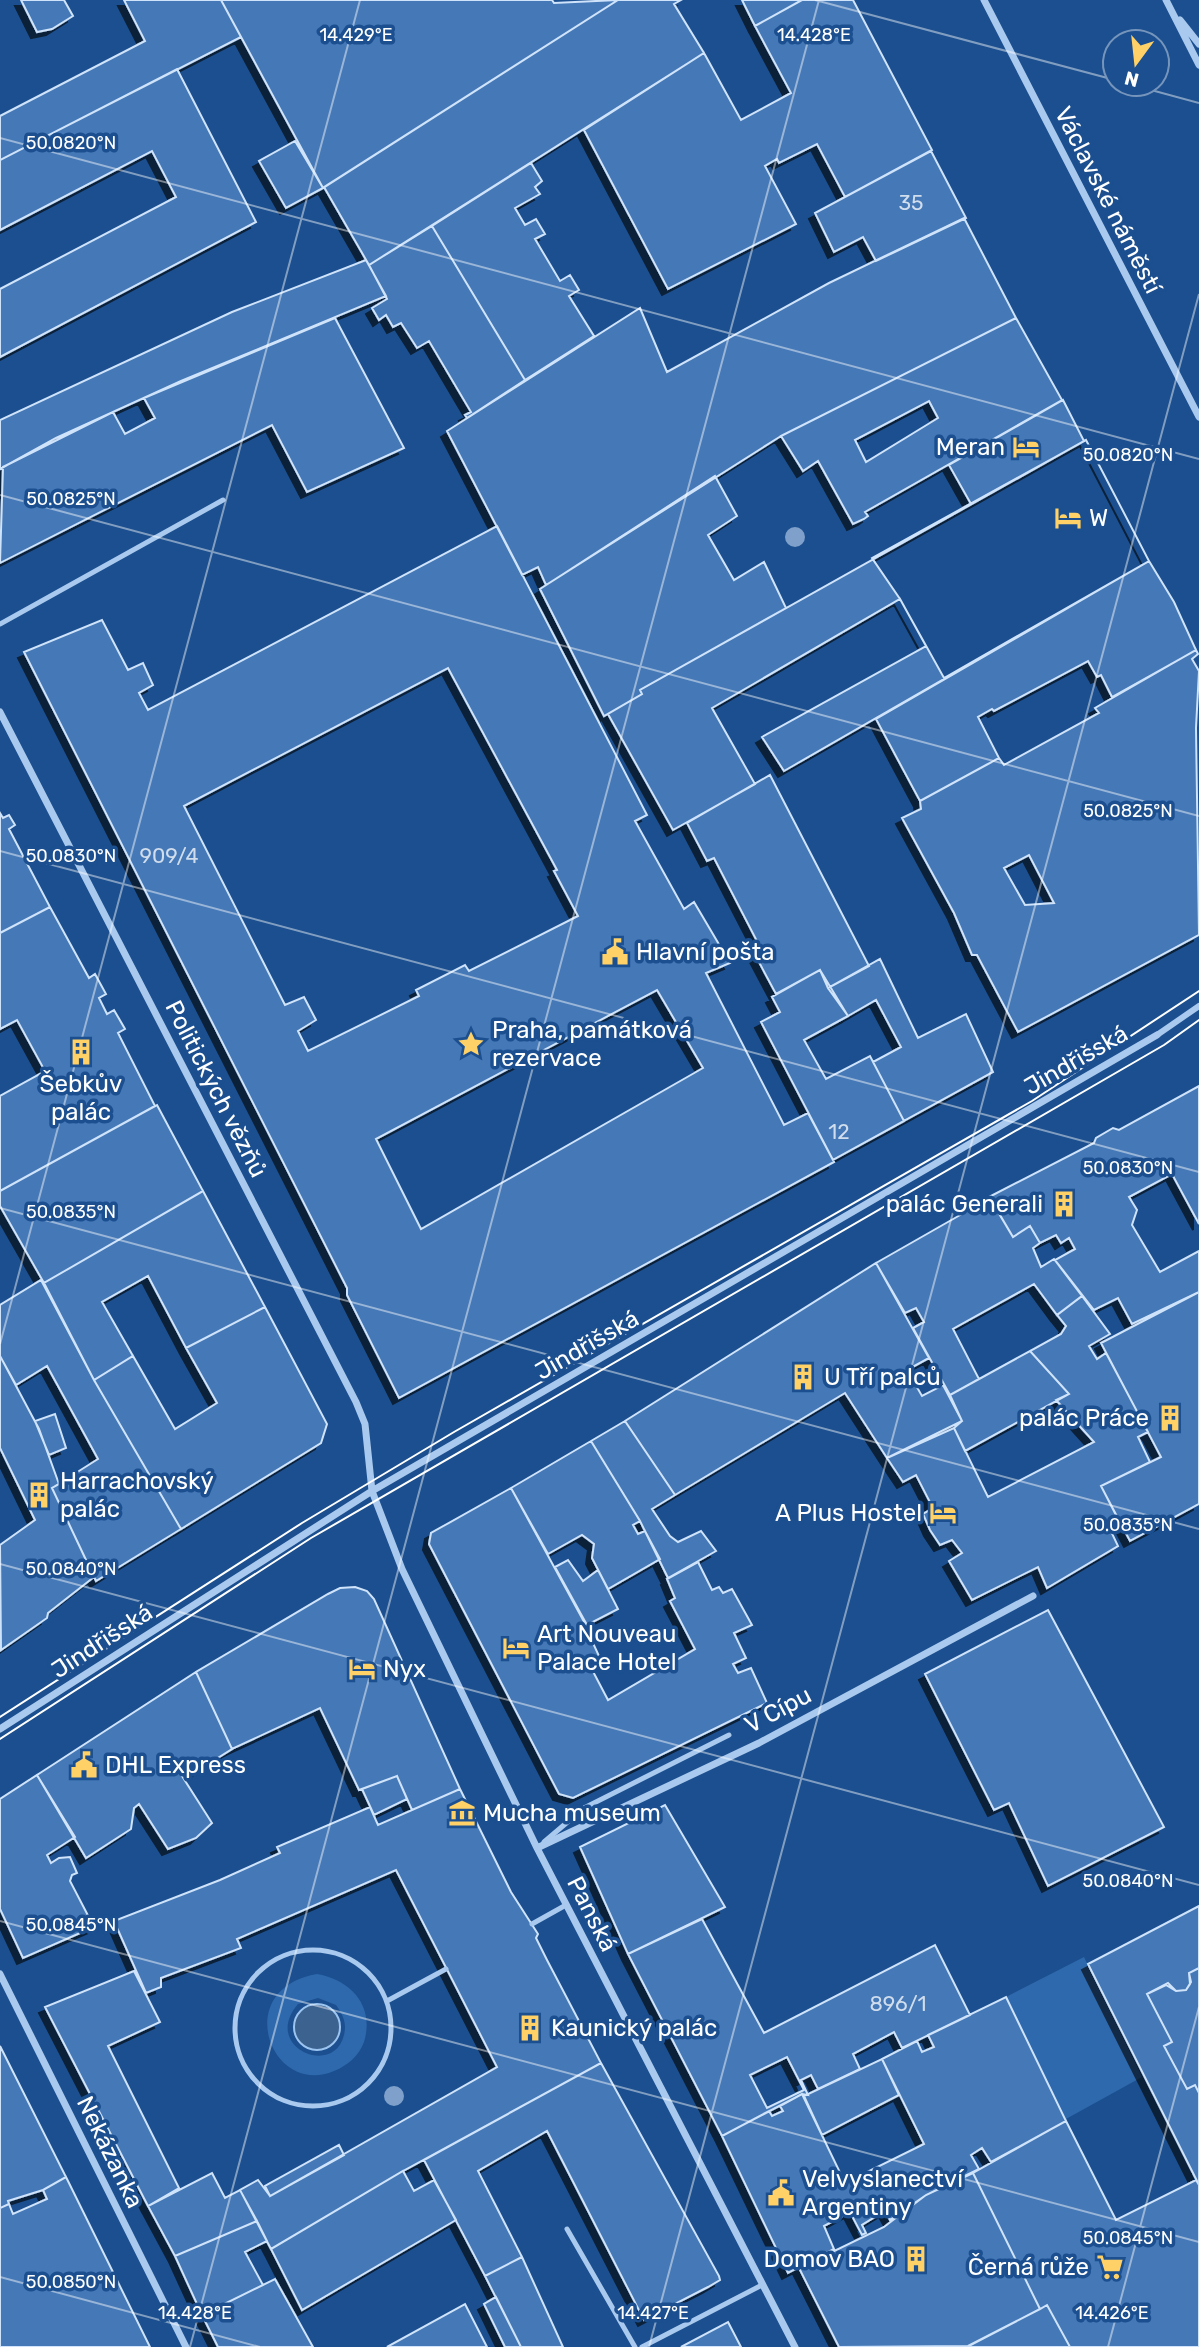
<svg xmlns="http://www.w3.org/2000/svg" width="1199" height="2347" viewBox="0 0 1199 2347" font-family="Rubik,sans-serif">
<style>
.green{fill:#2e69ad;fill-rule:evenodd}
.water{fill:#3c6290;stroke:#9cc4f0;stroke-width:2}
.building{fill:#4478b7;stroke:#cfe3fa;stroke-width:2;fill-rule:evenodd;filter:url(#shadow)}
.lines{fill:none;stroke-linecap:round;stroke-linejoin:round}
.service{stroke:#a9c9ee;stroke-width:5}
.pedestrian{stroke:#a9c9ee;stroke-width:6}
.minor{stroke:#a9c9ee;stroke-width:7}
.tram{stroke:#fff;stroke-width:2}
.tree{fill:#7ea0ca}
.ticks{fill:none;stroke:#fff;stroke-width:2;stroke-opacity:0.45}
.labels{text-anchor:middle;stroke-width:7;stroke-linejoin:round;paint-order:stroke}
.number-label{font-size:21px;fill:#d0dded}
.street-label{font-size:24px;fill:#fff;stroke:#1b4f8f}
.poi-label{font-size:24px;fill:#fff;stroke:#1b4f8f;text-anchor:start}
.ticks-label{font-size:18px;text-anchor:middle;fill:#fff;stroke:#1b4f8f;stroke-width:7;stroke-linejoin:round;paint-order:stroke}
</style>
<defs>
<filter id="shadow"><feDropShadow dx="-6" dy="6" stdDeviation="0" flood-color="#0009"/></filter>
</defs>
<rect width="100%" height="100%" fill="#1b4f8f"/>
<path class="green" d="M1084 1957 1142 2077 1066 2119 1006 1997Z
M317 1974C351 1980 375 2006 364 2042 359 2056 347 2066 334 2071 271 2098 230 1989 317 1974ZM318 1998 336 2005C343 2015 347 2023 344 2035 334 2078 261 2047 298 2004Z"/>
<path class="water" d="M294 2027a23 23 0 1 1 46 0a23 23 0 1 1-46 0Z"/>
<path class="building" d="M21 0H64L73 16 52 29 37 32Z
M124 0H221L241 37 0 160V116L145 41Z
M221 0H552L554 3 618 0 323 188Z
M618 0H681L674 4 704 53 369 265 324 187Z
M742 0H802L755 26Z
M802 0H853L932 150 845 197 817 144 779 163 777 159 765 166 796 224 668 289 584 130 704 53 741 120 791 93 755 26Z
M177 69 256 222 0 357V289L176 197 152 151 0 230V160Z
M295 141 323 188 286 208 259 161Z
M931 151 966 218 876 261 863 237 834 252 815 213Z
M531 163 542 181 535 187 540 194 515 208 525 225 536 219 545 234 535 239 560 281 570 275 579 290 569 296 594 336 525 380 432 226Z
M964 218 1016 318 781 436 546 585 538 567 522 575 447 431 640 308 667 372 829 283Z
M432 226 525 380 467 418 465 415 471 412 429 341 417 348 401 323 393 327 386 315 379 320 372 308 387 299 369 265Z
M366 260 386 296 181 381 56 438 0 469V420L232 312Z
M335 318 404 448 307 492 272 425 0 563 3 467 113 412 125 434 155 418 144 398Z
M1016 318 1062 400 865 512 868 516 864 519 853 524 818 461 803 471 781 436ZM929 401 938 418 866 462 855 440Z
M1063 400 1084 441 971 504 949 465Z
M1086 440 1149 561 944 678 900 599 872 558Z
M1086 440 1149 561 784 771 762 737 926 646 900 599 712 708 755 784 673 830 608 714 642 694 640 690Z
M715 476 737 516 708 535 734 580 764 562 786 608 640 690 642 694 604 716 540 589Z
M497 526 647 815 635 821 684 909 694 902 730 963 706 973 784 1125 808 1113 834 1162 399 1398 347 1295V1288L24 652 102 620 128 670 143 663 153 685 139 693 148 710ZM448 668 557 870 554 871 578 916 469 971 465 965 416 990 419 996 308 1051 298 1031 316 1020 304 997 285 1005 184 806ZM657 990 703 1068 421 1229 376 1139Z
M1149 561 1174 602 1196 650 1112 697 1101 675 1097 677 1088 661 994 711 992 709 978 717 999 758 920 801 876 719Z
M1196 650 1198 654 1192 659 1199 671 1196 728 1199 935 1018 1032 977 955H972L954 913 902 818 921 809 920 801 999 758 1004 765 1099 713 1095 708ZM1029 855 1054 903 1025 905 1004 868Z
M770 775 869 966 828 988 820 970 776 994 752 949 759 945 714 858 707 861 687 823Z
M0 813 3 818 9 815 15 825 9 829 50 907 0 933Z
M50 907 89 978 95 974 106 994 99 998 107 1014 114 1010 125 1029 118 1033 155 1106 0 1191V1096L45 1071 17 1020 0 1029V933Z
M880 959 918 1038 966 1014 993 1072 904 1121 873 1062 901 1047 876 1000 848 1016 828 988Z
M820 970 848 1016 804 1040 826 1079 870 1056 904 1121 833 1160 761 1022 780 1012 772 997Z
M1199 1086V1224L1172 1174 1129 1197 1137 1210 1132 1225 1160 1272 1199 1251V1292L1132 1324 1118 1298 1094 1310 1055 1260 1075 1249 1069 1238 1061 1243 1056 1235 1040 1243 1030 1226 1013 1237 989 1197 1094 1143 1096 1138 1113 1128 1119 1130Z
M157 1105 203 1191 44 1283 0 1206V1191Z
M203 1191 265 1307 186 1348 148 1276 102 1302 133 1356 94 1380 44 1283Z
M990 1198 1013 1237 1030 1226 1040 1243 1033 1248 1041 1267 1054 1259 1082 1296 1057 1315 1034 1284 953 1329 979 1379 950 1395 913 1328 924 1322 916 1308 905 1313 876 1263Z
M876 1263 929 1358 907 1370 922 1396 943 1385 962 1421 887 1458 845 1393 675 1495 625 1421Z
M41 1280 94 1380 181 1529 96 1581 52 1488 98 1459 47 1366 16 1385 0 1356V1305Z
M1199 1292V1504L1130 1541 1101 1486 1161 1457 1101 1343Z
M1082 1296 1110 1334 1089 1346 1097 1359 1106 1353 1148 1432 1138 1437 1150 1462 1101 1486 1117 1517 1107 1523 1118 1546 1047 1588 1038 1567 972 1600 949 1561 962 1553 952 1540 940 1545 930 1530 923 1514 933 1508 916 1475 903 1482 887 1458 954 1428 988 1497 1094 1442 1056 1400 1069 1394 1030 1351 1061 1334 1066 1326 1057 1315Z
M265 1307 327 1424 321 1443 181 1529 94 1380 133 1356 175 1429 217 1403 186 1348Z
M1030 1351 1069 1394 965 1451 954 1428 962 1421 950 1395Z
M0 1356 39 1429 59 1484 52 1488 94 1577 48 1613 47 1618 1 1650 0 1545 35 1520 0 1448Z
M55 1414 66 1448 49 1455 35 1421Z
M625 1421 675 1495 652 1509 670 1536 678 1542 701 1531 716 1551 668 1578 640 1521 591 1441Z
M591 1441 640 1521 633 1525 638 1534 645 1531 660 1559 608 1589 592 1558 594 1544 582 1535 548 1554 511 1488Z
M511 1488 594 1640 592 1641 599 1656 588 1662 608 1700 695 1649 670 1601 675 1598 667 1579 698 1562 712 1590 719 1587 723 1593 732 1589 752 1625 734 1633 746 1658 733 1664 738 1673 751 1668 767 1703 573 1798 559 1794 429 1544 431 1533Z
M568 1560 583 1581 598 1570 618 1609 587 1625 555 1567Z
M355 1587 367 1591 374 1599 460 1789 412 1810 397 1776 359 1790 320 1708 232 1749 196 1672 328 1594 340 1588Z
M1048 1610 1164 1827 1048 1886 1009 1803 994 1810 925 1674Z
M196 1672 232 1749 197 1771 195 1768 182 1776 212 1823 196 1838 168 1849 139 1804 134 1808 131 1829 86 1858 37 1775Z
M37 1775 75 1837 47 1855 51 1863 59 1858 70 1857 77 1873 72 1875 70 1881 94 1927 23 1958 0 1909V1799Z
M397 1776 407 1799 374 1815 362 1789Z
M460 1789 511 1892 538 1934 536 1938 547 1960 601 2063 403 2171 271 2249 240 2190 258 2180 270 2196 497 2067 396 1870 237 1939 241 1948 161 1978V1987L146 1993 114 1921 220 1880 280 1853 277 1847 370 1807 378 1825Z
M665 1805 725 1907 628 1954 580 1847Z
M1199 1906V1968L1189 1973 1190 1984 1186 1990 1176 1991 1168 1983 1147 1994 1172 2042 1164 2046 1187 2089 1195 2085 1199 2093V2185L1088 1964Z
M702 1919 764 2033 935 1945 970 2015 902 2048 894 2032 853 2054 860 2069 818 2089 811 2075 801 2080 808 2095 802 2094 722 2136 628 1954ZM787 2057 804 2090 767 2108 750 2075Z
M1199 1968V2093L1195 2085 1187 2089 1164 2046 1172 2042 1147 1994 1166 1985 1176 1991 1186 1990 1191 1982 1189 1973Z
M134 1971 160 2022 108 2046 179 2188 148 2206 45 2007Z
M1006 1997 1066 2121 991 2162 982 2148 971 2155 979 2169 926 2195 890 2220 885 2211 862 2225 866 2233 862 2235 850 2212 824 2226 834 2249 788 2273 722 2136 769 2111 772 2116 783 2111 780 2106 802 2094 845 2183 924 2144 882 2059 917 2041 922 2052 934 2047 928 2035Z
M0 2046 66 2177 43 2190 8 2201 9 2204 0 2208Z
M882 2059 899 2095 822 2135 804 2096Z
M601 2063 719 2276 720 2280 708 2287 644 2320 547 2131 478 2171 522 2257 485 2276 424 2160Z
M1066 2121 1116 2220 1196 2180 1199 2185V2347H1070L1047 2305 1040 2309 973 2173Z
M339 2145 344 2155 270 2196 265 2186Z
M403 2171 414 2191 434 2180 456 2220 302 2310 271 2249Z
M212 2173 225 2198 240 2190 257 2221 175 2256 148 2206Z
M973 2173 1040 2309 968 2346 839 2347 799 2268 884 2227 926 2195Z
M66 2177 150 2347H0V2208L9 2204 13 2214 47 2199 43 2190Z
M257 2221 267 2241 245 2252 263 2285 202 2315 175 2256Z
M522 2257 563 2347H521L485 2276Z
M275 2279 313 2347H218L202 2315Z
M496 2297 521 2347H505L484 2304Z
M465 2304 487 2347H387Z
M1047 2305 1070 2347H967L1040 2309Z
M728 2322 741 2347H681Z"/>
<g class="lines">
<path class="service" d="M0 624 223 500
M544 1842 584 1808 729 1735
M532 1924 566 1905
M235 2028a78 78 0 1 1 156 0a78 78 0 1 1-156 0Z
M387 2001 446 1969
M567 2229 635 2347
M642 2347 762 2285"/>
<path class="pedestrian" d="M1157 1035 1199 1006"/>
<path class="minor" d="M984 0 1199 417
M1166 0 1199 65
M1180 20 1199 44
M0 712 356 1402 365 1424 372 1491 402 1569 537 1848 795 2347
M0 1729 372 1491 1157 1035
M537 1848 759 1743 1033 1596
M0 1974 186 2347"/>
<path class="tram" d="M0 1717 302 1523 454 1432 1032 1101 1199 991
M0 1739 311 1538 1164 1045 1199 1020"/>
</g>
<g class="tree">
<circle cx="795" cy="537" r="10"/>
<circle cx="394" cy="2096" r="10"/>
</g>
<path class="ticks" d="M815 0 1115 80M1129 84 1199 103M0 138 1199 459M0 495 1199 816M0 851 1199 1172M0 1208 1199 1529M0 1344 360 0M0 1564 1199 1885M0 1921 1199 2242M0 2277 260 2347M190 2347 819 0M649 2347 1199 294M1108 2347 1199 2007"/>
<defs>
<g id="hotel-bare" transform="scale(2.1)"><path d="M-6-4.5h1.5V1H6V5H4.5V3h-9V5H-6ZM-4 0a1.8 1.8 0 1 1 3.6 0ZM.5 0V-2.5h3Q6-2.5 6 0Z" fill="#ffd166" stroke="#1b4f8f" stroke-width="2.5" paint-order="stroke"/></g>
<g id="civic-bare" transform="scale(2.1)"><path d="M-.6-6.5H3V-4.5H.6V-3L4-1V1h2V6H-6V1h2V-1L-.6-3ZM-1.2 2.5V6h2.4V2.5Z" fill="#ffd166" stroke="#1b4f8f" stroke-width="2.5" paint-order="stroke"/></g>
<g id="sight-bare" transform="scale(2.1)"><path d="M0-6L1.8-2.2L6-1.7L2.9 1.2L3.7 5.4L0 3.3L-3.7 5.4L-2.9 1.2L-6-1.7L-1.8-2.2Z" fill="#ffd166" stroke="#1b4f8f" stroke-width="2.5" paint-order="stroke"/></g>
<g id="building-bare" transform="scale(2.1)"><path d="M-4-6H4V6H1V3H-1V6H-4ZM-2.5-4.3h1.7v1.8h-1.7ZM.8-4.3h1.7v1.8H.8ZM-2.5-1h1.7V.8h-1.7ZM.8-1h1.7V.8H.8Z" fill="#ffd166" stroke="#1b4f8f" stroke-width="2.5" paint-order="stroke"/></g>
<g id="museum-bare" transform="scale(2.1)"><path d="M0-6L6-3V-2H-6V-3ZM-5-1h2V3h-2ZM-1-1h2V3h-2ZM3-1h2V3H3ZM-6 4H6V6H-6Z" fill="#ffd166" stroke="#1b4f8f" stroke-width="2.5" paint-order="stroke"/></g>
<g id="supermarket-bare" transform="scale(2.1)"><path d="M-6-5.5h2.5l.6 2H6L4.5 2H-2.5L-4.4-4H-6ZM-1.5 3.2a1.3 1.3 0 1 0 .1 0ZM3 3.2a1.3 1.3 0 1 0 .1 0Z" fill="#ffd166" stroke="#1b4f8f" stroke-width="2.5" paint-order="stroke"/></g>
</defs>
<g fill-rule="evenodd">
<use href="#hotel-bare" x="1026" y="447"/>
<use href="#hotel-bare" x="1068" y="518"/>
<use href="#civic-bare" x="615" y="952"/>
<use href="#sight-bare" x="471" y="1044"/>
<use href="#building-bare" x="81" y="1052"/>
<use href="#building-bare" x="1064" y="1204"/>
<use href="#building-bare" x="803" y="1377"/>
<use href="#building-bare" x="1170" y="1418"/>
<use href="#building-bare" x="39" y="1495"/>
<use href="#hotel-bare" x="943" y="1513"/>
<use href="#hotel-bare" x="516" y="1648"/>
<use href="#hotel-bare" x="362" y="1669"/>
<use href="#civic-bare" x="84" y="1765"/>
<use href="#museum-bare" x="462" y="1813"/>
<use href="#building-bare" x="530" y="2028"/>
<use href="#civic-bare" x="781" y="2193"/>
<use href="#building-bare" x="916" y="2259"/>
<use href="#supermarket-bare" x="1110" y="2267"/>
</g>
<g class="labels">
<g class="number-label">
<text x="911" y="210">35</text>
<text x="169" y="863">909/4</text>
<text x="839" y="1139">12</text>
<text x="898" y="2011">896/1</text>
</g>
<g class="street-label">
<text transform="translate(1108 200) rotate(63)" y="8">Václavské náměstí</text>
<text transform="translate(1076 1060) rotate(-30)" y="8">Jindřišská</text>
<text transform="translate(216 1089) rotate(63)" y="8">Politických vězňů</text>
<text transform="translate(587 1345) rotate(-30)" y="8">Jindřišská</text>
<text transform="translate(102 1641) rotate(-33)" y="8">Jindřišská</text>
<text transform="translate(778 1710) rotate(-28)" y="8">V Cípu</text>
<text transform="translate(592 1914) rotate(63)" y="8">Panská</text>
<text transform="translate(110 2152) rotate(64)" y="8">Nekázanka</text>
</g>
<g class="poi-label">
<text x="1005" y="455" text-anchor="end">Meran</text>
<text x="1089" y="526">W</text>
<text x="636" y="960">Hlavní pošta</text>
<text x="492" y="1038">Praha, památková<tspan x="492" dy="28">rezervace</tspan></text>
<text x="81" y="1092" text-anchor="middle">Šebkův<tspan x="81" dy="28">palác</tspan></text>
<text x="1043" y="1212" text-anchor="end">palác Generali</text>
<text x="824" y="1385">U Tří palců</text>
<text x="1149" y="1426" text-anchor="end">palác Práce</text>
<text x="60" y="1489">Harrachovský<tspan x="60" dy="28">palác</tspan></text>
<text x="922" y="1521" text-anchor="end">A Plus Hostel</text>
<text x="537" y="1642">Art Nouveau<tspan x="537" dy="28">Palace Hotel</tspan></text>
<text x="383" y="1677">Nyx</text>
<text x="105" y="1773">DHL Express</text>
<text x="483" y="1821">Mucha museum</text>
<text x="551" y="2036">Kaunický palác</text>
<text x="802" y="2187">Velvyslanectví<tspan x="802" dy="28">Argentiny</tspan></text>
<text x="895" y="2267" text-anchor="end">Domov BAO</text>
<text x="1089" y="2275" text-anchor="end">Černá růže</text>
</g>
</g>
<g class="ticks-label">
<text x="356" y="41">14.429°E</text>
<text x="814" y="41">14.428°E</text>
<text x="71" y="149">50.0820°N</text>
<text x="1128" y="461">50.0820°N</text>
<text x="71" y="505">50.0825°N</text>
<text x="1128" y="817">50.0825°N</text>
<text x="71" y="862">50.0830°N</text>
<text x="1128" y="1174">50.0830°N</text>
<text x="71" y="1218">50.0835°N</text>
<text x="1128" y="1531">50.0835°N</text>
<text x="71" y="1575">50.0840°N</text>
<text x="1128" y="1887">50.0840°N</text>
<text x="71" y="1931">50.0845°N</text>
<text x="1128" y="2244">50.0845°N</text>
<text x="71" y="2288">50.0850°N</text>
<text x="195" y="2319">14.428°E</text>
<text x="653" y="2319">14.427°E</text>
<text x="1112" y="2319">14.426°E</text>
</g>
<g transform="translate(1136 63) rotate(195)"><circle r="33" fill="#1b4f8f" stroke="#7695bc" stroke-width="2"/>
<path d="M0-5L12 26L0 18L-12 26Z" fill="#ffd166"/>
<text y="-10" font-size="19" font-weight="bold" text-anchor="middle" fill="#ffffff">N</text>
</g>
</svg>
